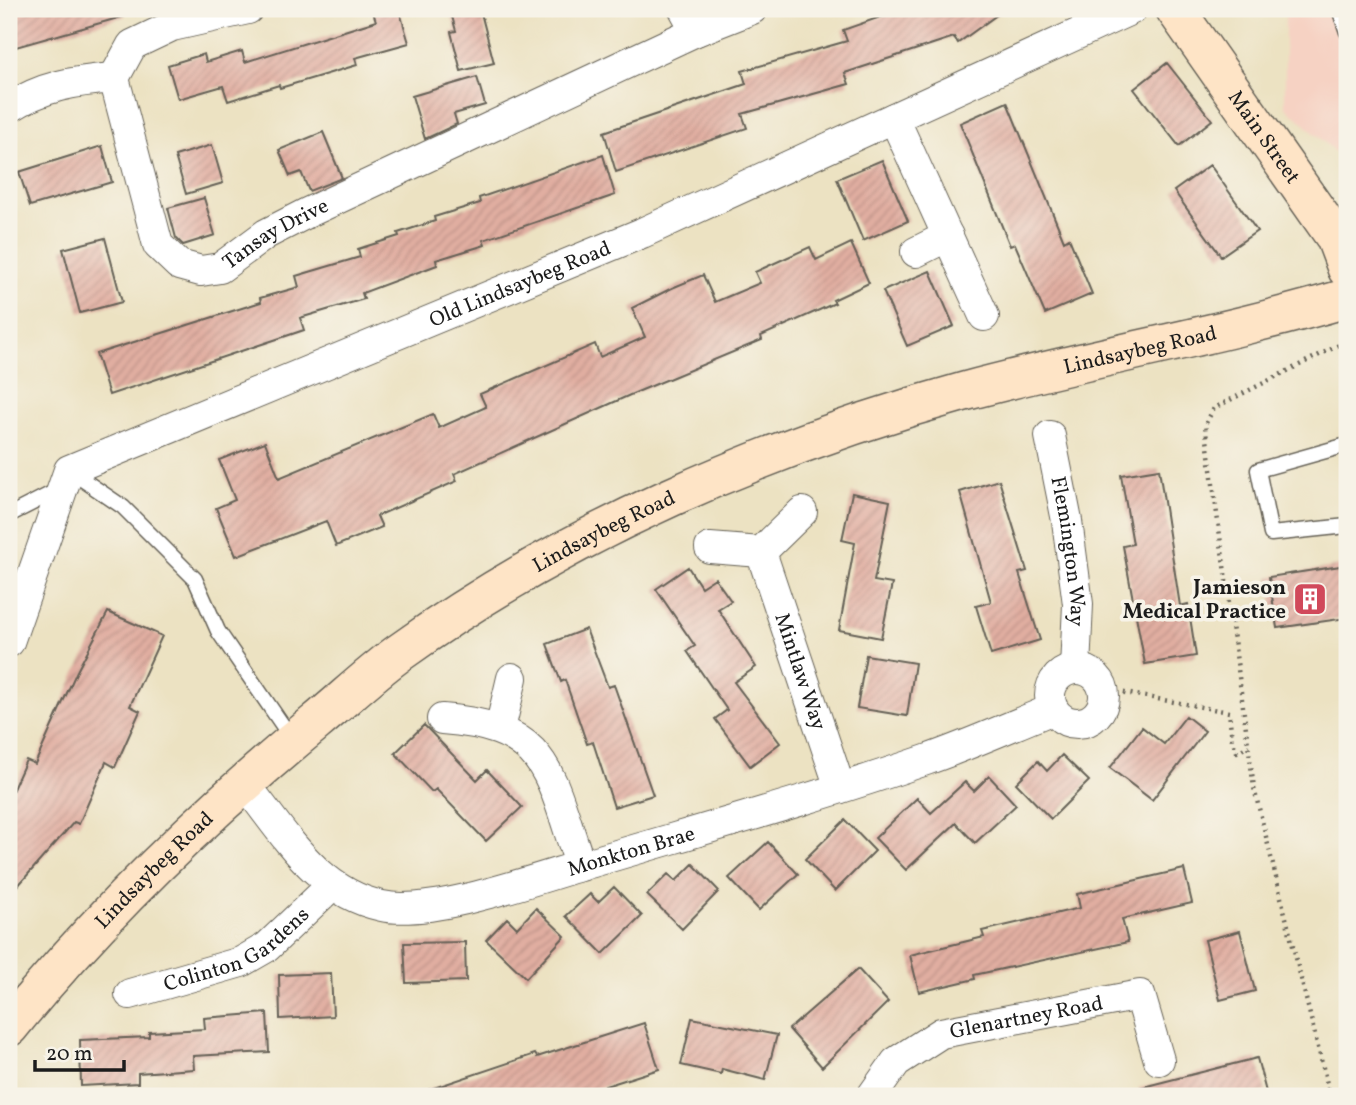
<svg xmlns="http://www.w3.org/2000/svg" width="1356" height="1105" viewBox="0 0 1356 1105" font-family="Vollkorn,serif">
<style>
.built{fill:#f6d2c3}
.building{fill:url(#building-hatch)}
.lines{fill:none;stroke-linecap:round;stroke-linejoin:round}
.lane-casing{stroke:#656156;stroke-width:17}
.street-casing{stroke:#656156;stroke-width:32}
.secondary-casing{stroke:#656156;stroke-width:41}
.path{stroke:#656156;stroke-width:4.5;stroke-dasharray:2 5;stroke-linecap:butt}
.lane{stroke:#fff;stroke-width:14}
.street{stroke:#fff;stroke-width:30}
.secondary{stroke:#fee4c6;stroke-width:38}
.labels{text-anchor:middle;stroke-width:7;stroke-linejoin:round;paint-order:stroke}
.street-label{font-size:21px;fill:#1c1c1c;stroke:#f7f3e8}
.poi-label{font-size:21px;font-weight:bold;fill:#1c1c1c;stroke:#f7f3e8;text-anchor:end}
</style>
<defs>
<pattern id="building-hatch" width="6" height="6" patternUnits="userSpaceOnUse" patternTransform="scale(1.75)"><rect width="6" height="6" fill="#e1aea1"/><path d="M-1 1l2-2M0 6l6-6M5 7l2-2" fill="none" stroke="#c0958a"/></pattern>
</defs>
<rect width="100%" height="100%" fill="#f7f3e8"/>
<filter id="ink" filterUnits="userSpaceOnUse"><feTurbulence type="fractalNoise" baseFrequency=".0143" numOctaves="2"/><feDisplacementMap in="SourceGraphic" scale="14" xChannelSelector="R" yChannelSelector="G"/><feConvolveMatrix kernelMatrix="1 2 1 2 8 2 1 2 1" color-interpolation-filters="sRGB"/></filter>
<filter id="wash" filterUnits="userSpaceOnUse"><feTurbulence type="fractalNoise" baseFrequency=".00686" numOctaves="4" result="noise"/><feDisplacementMap in="SourceGraphic" scale="28" xChannelSelector="R" yChannelSelector="G"/><feGaussianBlur stdDeviation="1.57" result="paint"/><feColorMatrix in="noise" values="0 0 0 0 0 0 0 0 0 0 0 0 0 0 0 0 0 1.4 0 .05"/><feComposite in="paint" operator="in"/></filter>
<g filter="url(#wash)">
<rect width="100%" height="100%" fill="#ece2c2"/>
<path class="built" d="M1285 9H1347V163L1285 106Z"/>
<g id="blocks">
<path class="building" d="M9 9H124L125 16 9 49Z
M372 9H399L409 43 355 58 357 65 280 88 279 85 228 101 223 86 178 99 168 65 204 54 206 62 242 51 245 62 376 21Z
M450 9H480L494 63 461 71 451 32 456 31Z
M903 9H1005L958 43 954 37 845 73 849 84 742 114 747 128 616 172 604 132 746 84 742 71 847 41 843 30Z
M1167 63 1212 120 1179 146 1134 89Z
M477 77 485 105 454 114 457 124 425 139 412 96Z
M1007 102 1064 241 1069 238 1092 294 1045 314 1015 244 1010 246 960 123Z
M323 132 342 178 309 191 301 172 290 176 279 150Z
M212 145 223 183 186 194 175 156Z
M102 146 112 182 30 206 19 172Z
M603 155 615 195 483 240 485 245 436 260 437 265 362 293 364 299 300 318 304 330 109 395 96 354 261 302 260 298 299 287 296 276 360 257 358 249 399 236 398 233 435 221 434 217 480 203 479 198Z
M882 160 908 221 863 241 837 179Z
M1210 165 1257 231 1221 256 1174 191Z
M204 198 215 235 183 245 176 238 168 208Z
M105 238 122 302 80 313 63 249Z
M851 243 869 283 833 300 835 303 761 336 762 340 630 395 454 474 457 481 377 516 382 527 336 546 326 521 236 556 216 508 235 500 219 460 265 442 279 478 433 414 439 428 486 407 480 394 595 344 600 357 645 337 632 308 672 288 703 275 715 302 760 283 755 272 810 247 816 260Z
M930 271 954 326 907 346 883 291Z
M1159 469 1180 606 1188 604 1196 656 1145 664 1123 546 1133 544 1121 475Z
M999 480 1027 571 1019 573 1040 640 991 655 976 606 991 602 960 492Z
M852 493 890 501 874 581 892 584 881 638 839 630 855 543 842 540Z
M1347 565V618L1277 628 1269 577Z
M688 567 701 587 715 578 731 601 718 609 756 667 734 682 780 743 750 766 715 719 727 710 687 651 695 646 656 589Z
M108 612 162 636 130 706 140 711 115 767 106 762 79 824 74 822 9 896V798L26 760 35 764 76 673Z
M586 629 608 687 614 685 653 795 614 807 593 742 587 744 565 680 561 682 547 644Z
M866 655 915 663 907 716 857 708Z
M1186 716 1205 731 1152 800 1110 768 1142 727 1164 744Z
M424 725 477 780 487 770 522 807 486 841 436 789 432 792 395 753Z
M1062 755 1089 781 1051 819 1016 783 1038 761 1047 771Z
M989 776 1016 805 975 843 956 823 906 870 875 838 917 798 931 813 965 782 974 791Z
M845 820 875 851 835 891 805 859Z
M768 842 798 874 759 910 729 878Z
M693 864 719 891 682 929 647 895 668 874 676 881Z
M1184 869 1192 903 1122 919 1128 942 974 975 975 979 919 992 910 955 984 937 982 931 1080 908 1077 894Z
M614 887 642 916 603 954 566 916 590 894 598 902Z
M536 908 565 936 526 978 486 940 507 918 517 928Z
M1240 931 1255 991 1220 1000 1205 940Z
M465 942 466 981 406 983 404 943Z
M858 969 888 1002 822 1067 789 1029Z
M331 973 333 1016 280 1019 279 975Z
M267 1013 269 1052 193 1056 194 1069 138 1073V1083L81 1086 80 1040 149 1037V1032L205 1029 204 1018Z
M692 1018 777 1035 765 1080 722 1069 721 1074 681 1065Z
M644 1023 659 1069 574 1096H426L425 1091 535 1054 537 1057Z
M1257 1058 1266 1092 1251 1096H1140L1139 1088Z"/>
</g>
</g>
<g filter="url(#ink)">
<use href="#blocks" fill-opacity="0" stroke="#656156" stroke-width="2"/>
<g class="lines">
<g class="lane-casing">
<path id="lane" d="M1339 9 1347 32
M1347 445 1258 470 1271 534 1347 526
M70 471 123 507 195 579 218 631 292 739
M9 515 58 490"/>
</g>
<g class="street-casing">
<g id="street">
<path id="s1" d="M248 9 172 26 132 45 114 78 158 245 179 265 201 271 220 268 266 234 307 213 696 31"/>
<path d="M684 9 696 31 752 9"/>
<path d="M9 108C42 86 75 81 114 78"/>
<path d="M894 118 984 316"/>
<path d="M916 252 948 236"/>
<path id="s2" d="M1050 436 1067 521 1078 604 1075 669"/>
<path id="s3" d="M710 548 761 552 840 788"/>
<path d="M761 552 802 512"/>
<path id="s4" d="M9 642 69 470 642 233 1132 9"/>
<circle cx="1077" cy="696" r="27"/>
<path d="M442 719C552 727 548 775 581 866"/>
<path d="M500 729 512 678"/>
<path id="s5" d="M244 783C283 831 317 893 382 906 432 917 541 877 593 862 704 829 816 798 926 760 969 745 1011 726 1053 709"/>
<path id="s6" d="M130 994 241 962 267 947 331 886"/>
<path id="s7" d="M872 1096 896 1062 941 1033 1140 995 1159 1060"/>
</g>
</g>
<g class="secondary-casing">
<g id="secondary">
<path id="s8" d="M1175 9 1335 237 1347 269"/>
<path id="s9" d="M9 1027C99 916 205 814 315 723 343 700 370 674 399 653 567 532 767 446 966 391 1093 357 1222 335 1347 298"/>
</g>
</g>
<path class="path" d="M1103 689 1229 712 1232 740 1237 752 1249 746
M1330 1096 1254 788 1205 425 1214 408 1343 343 1347 356"/>
<use href="#lane" class="lane"/>
<use href="#street" class="street"/>
<use href="#secondary" class="secondary"/>
</g>
</g>
<defs>
<g id="building-square" transform="scale(1.75)"><rect x="-9" y="-9" width="18" height="18" rx="4" fill="#d1495b" stroke="#f7f3e8"/><path d="M-4-6H4V6H1V3H-1V6H-4ZM-2.5-4.3h1.7v1.8h-1.7ZM.8-4.3h1.7v1.8H.8ZM-2.5-1h1.7V.8h-1.7ZM.8-1h1.7V.8H.8Z" fill="#fff"/></g>
</defs>
<g fill-rule="evenodd">
<use href="#building-square" x="1310" y="599"/>
</g>
<g class="labels">
<g class="street-label">
<text dy="7" stroke="none"><textPath href="#s8" startOffset="156">Main Street</textPath></text>
<text dy="7" stroke="none"><textPath href="#s1" startOffset="469">Tansay Drive</textPath></text>
<text dy="7" stroke="none"><textPath href="#s4" startOffset="670">Old Lindsaybeg Road</textPath></text>
<text dy="7" stroke="none"><textPath href="#s9" startOffset="1348">Lindsaybeg Road</textPath></text>
<text dy="7" stroke="none"><textPath href="#s9" startOffset="780">Lindsaybeg Road</textPath></text>
<text dy="7" stroke="none"><textPath href="#s2" startOffset="117">Flemington Way</textPath></text>
<text dy="7" stroke="none"><textPath href="#s3" startOffset="177">Mintlaw Way</textPath></text>
<text dy="7" stroke="none"><textPath href="#s5" startOffset="446">Monkton Brae</textPath></text>
<text dy="7" stroke="none"><textPath href="#s9" startOffset="214">Lindsaybeg Road</textPath></text>
<text dy="7" stroke="none"><textPath href="#s6" startOffset="117">Colinton Gardens</textPath></text>
<text dy="7" stroke="none"><textPath href="#s7" startOffset="182">Glenartney Road</textPath></text>
</g>
<g class="poi-label">
<text x="1286" y="594">Jamieson<tspan x="1286" dy="24">Medical Practice</tspan></text>
</g>
</g>
<rect width="1356" height="1105" fill="none" stroke="#f7f3e8" stroke-width="35"/>
<path d="M35 1060v10h89v-10" fill="none" stroke="#1c1c1c" stroke-width="3.5"/>
<text x="46" y="1060" font-size="21" fill="#1c1c1c" stroke="#f7f3e8" stroke-width="5" paint-order="stroke">20 m</text>
</svg>
